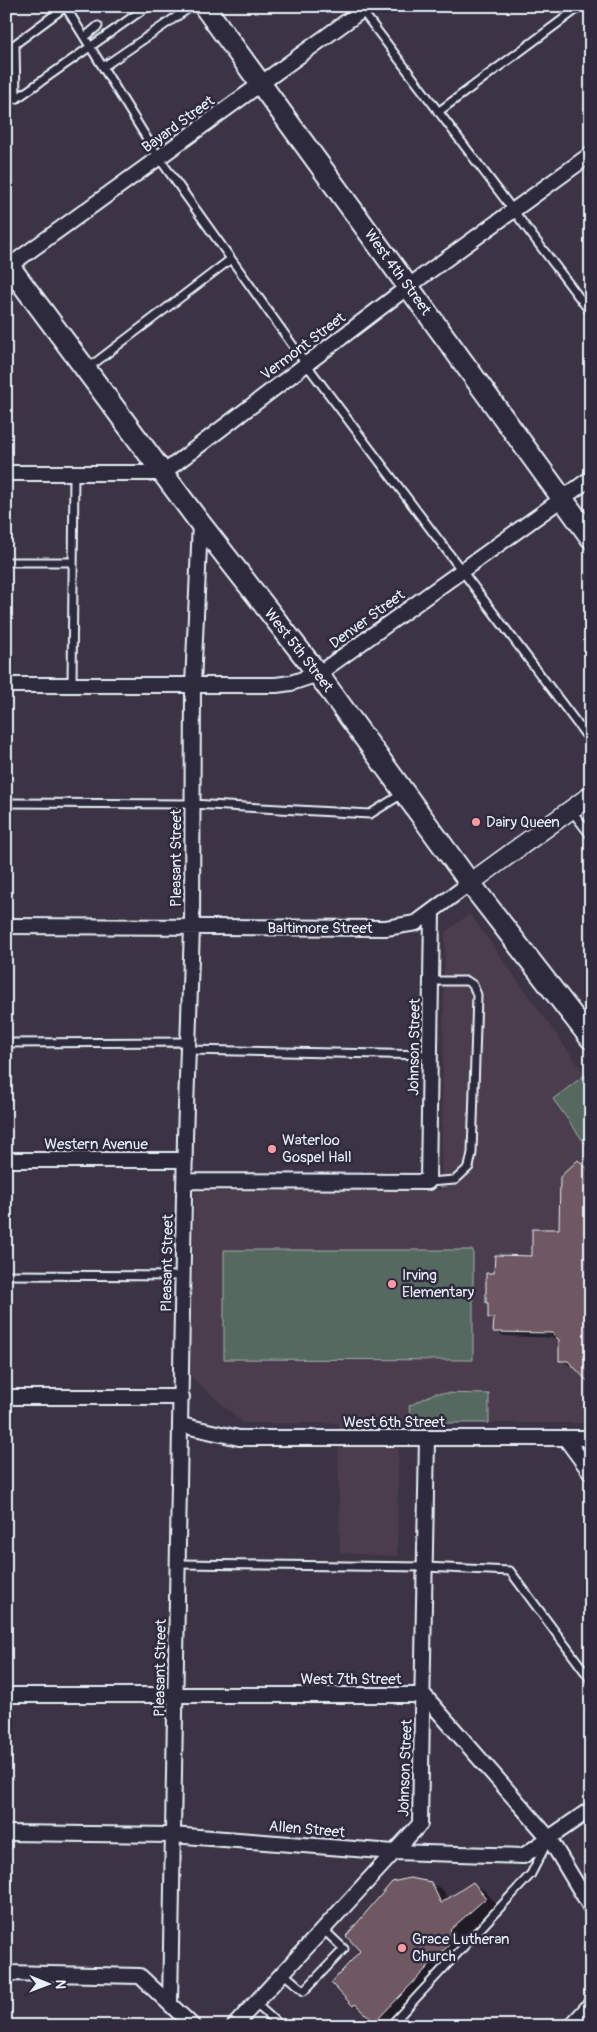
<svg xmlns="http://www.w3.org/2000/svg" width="597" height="2032" viewBox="0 0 597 2032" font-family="Pangolin,sans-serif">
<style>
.built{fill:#4c3e4d}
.green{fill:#576961;stroke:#a0adac}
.shadow{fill:#0007}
.building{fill:#705862;stroke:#e8f1f8}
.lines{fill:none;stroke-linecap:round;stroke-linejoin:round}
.service-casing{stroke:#e8f1f8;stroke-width:11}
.minor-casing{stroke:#e8f1f8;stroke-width:18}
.tertiary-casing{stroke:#e8f1f8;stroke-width:21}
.secondary-casing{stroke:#e8f1f8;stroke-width:24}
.service{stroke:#2f2a3d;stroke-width:7}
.minor{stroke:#2f2a3d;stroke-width:14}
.tertiary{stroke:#2f2a3d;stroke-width:18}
.secondary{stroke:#2f2a3d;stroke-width:20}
.poi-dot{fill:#ff9aa2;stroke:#2f2a3d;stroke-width:2}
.labels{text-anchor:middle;stroke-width:5;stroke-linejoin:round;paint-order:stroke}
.street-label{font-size:15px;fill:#e8f1f8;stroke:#2f2a3d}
.poi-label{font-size:15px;fill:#e8f1f8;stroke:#2f2a3d;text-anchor:start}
</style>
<rect width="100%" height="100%" fill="#3c3344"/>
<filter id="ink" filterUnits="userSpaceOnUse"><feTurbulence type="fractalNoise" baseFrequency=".02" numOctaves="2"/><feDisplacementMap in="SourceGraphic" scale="10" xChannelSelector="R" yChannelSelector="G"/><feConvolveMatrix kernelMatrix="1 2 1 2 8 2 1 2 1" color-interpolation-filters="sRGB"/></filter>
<g filter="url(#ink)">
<path class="built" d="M470 914 591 1083V1417L584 1423H399L397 1556 340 1553 338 1423H243L190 1376 195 1192 441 1190 445 932Z"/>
<path class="green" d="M585 1075 591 1083V1142L586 1145 553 1099Z
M224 1250H473V1360L224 1359Z
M435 1393 489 1394V1423H411L409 1406Z"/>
<path class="shadow" d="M578 1161 591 1170V1382L574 1365H569L560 1360V1340L558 1338 504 1336 495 1331V1321L490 1317 495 1274 533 1257 560 1230Z
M431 1883 443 1890 448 1900 473 1884 485 1891 497 1905 461 1937 464 1941 457 1949 460 1953 390 2026H383L354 2005Z"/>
<path class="building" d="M578 1160 591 1172V1385L568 1361H559V1340L552 1333 493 1332 494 1318H488V1303H486V1273H494L495 1255 532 1256V1229H559L560 1177Z
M410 1878 431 1882 441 1903 473 1882 486 1898 450 1930 453 1933 445 1941 449 1945 375 2022 355 2004 353 2006 331 1983 360 1951 346 1936 392 1882Z"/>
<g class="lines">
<g class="service-casing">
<path id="service" d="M65 6 159 158 306 364 591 742
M65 7 15 44 16 99 148 6
M360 8 591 313
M85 37 98 26
M103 67 192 6
M438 112 581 6
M88 368 231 259
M6 562H73
M72 685 74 473
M6 803 192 804 370 814 402 794
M571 810 591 836
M6 1043 188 1042
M188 1050 430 1055
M428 1182 455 1180 469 1167 472 1153 477 995 473 985 467 981H431
M6 1275 183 1276
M178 1564 425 1567 510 1571 591 1680
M283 1973 304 1991 344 1949 323 1929
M255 2003 277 2023
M390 2026 531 1874 547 1843"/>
</g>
<g class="minor-casing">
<path id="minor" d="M6 266H9L368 6
M6 473H163L409 286 591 154
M6 685H276L291 683 318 674 591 478
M6 926 386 928 416 923 470 883
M6 1160H185
M185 1181 428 1182 432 913
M6 1397H182
M181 1425 239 1438H591
M566 1439 591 1473
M6 1695H424L549 1838 591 1908
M6 1833 172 1835 394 1852 523 1856 591 1809
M6 1973 140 1976 193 2026
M170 2004 185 1138 192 927 193 685 200 523
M234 2026 420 1824 427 1438
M571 2026 591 2004"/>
</g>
<g class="tertiary-casing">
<path id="tertiary" d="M470 883 591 795"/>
</g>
<g class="secondary-casing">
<path id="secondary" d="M204 6 591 538
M6 262 200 523 318 674 470 883 591 1039"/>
</g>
<use href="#service" class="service"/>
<use href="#minor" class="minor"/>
<use href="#tertiary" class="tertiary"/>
<use href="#secondary" class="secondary"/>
</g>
</g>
<g class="poi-dot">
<circle cx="476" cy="822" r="5"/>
<circle cx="272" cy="1149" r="5"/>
<circle cx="392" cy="1284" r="5"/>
<circle cx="402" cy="1948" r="5"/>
</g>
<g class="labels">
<g class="street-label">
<text transform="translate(178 124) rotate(-36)" y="5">Bayard Street</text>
<text transform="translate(398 272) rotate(54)" y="5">West 4th Street</text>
<text transform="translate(303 346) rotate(-37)" y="5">Vermont Street</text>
<text transform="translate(367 619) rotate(-36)" y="5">Denver Street</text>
<text transform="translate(299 650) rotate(52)" y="5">West 5th Street</text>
<text transform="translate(176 858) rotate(-90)" y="5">Pleasant Street</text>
<text x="320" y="933">Baltimore Street</text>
<text transform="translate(414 1047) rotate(-89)" y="5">Johnson Street</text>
<text x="96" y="1149">Western Avenue</text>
<text transform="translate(167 1263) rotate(-89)" y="5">Pleasant Street</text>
<text x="394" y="1427">West 6th Street</text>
<text transform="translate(160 1668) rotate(-89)" y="5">Pleasant Street</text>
<text x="351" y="1684">West 7th Street</text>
<text transform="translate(405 1768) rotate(-88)" y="5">Johnson Street</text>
<text transform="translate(307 1829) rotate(5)" y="5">Allen Street</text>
</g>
<g class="poi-label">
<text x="486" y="827">Dairy Queen</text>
<text x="282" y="1145">Waterloo<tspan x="282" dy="17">Gospel Hall</tspan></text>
<text x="402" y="1280">Irving<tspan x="402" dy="17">Elementary</tspan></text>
<text x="412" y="1944">Grace Lutheran<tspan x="412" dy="17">Church</tspan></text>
</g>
</g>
<rect width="597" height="2032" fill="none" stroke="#2f2a3d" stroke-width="25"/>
<rect x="12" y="12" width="572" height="2007" fill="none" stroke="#e8f1f8" stroke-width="2" filter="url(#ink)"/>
<g transform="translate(48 1984) rotate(91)" stroke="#2f2a3d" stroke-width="4" paint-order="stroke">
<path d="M0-4L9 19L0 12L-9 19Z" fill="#e8f1f8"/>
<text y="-8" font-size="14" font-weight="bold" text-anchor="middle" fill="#e8f1f8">N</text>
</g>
</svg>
